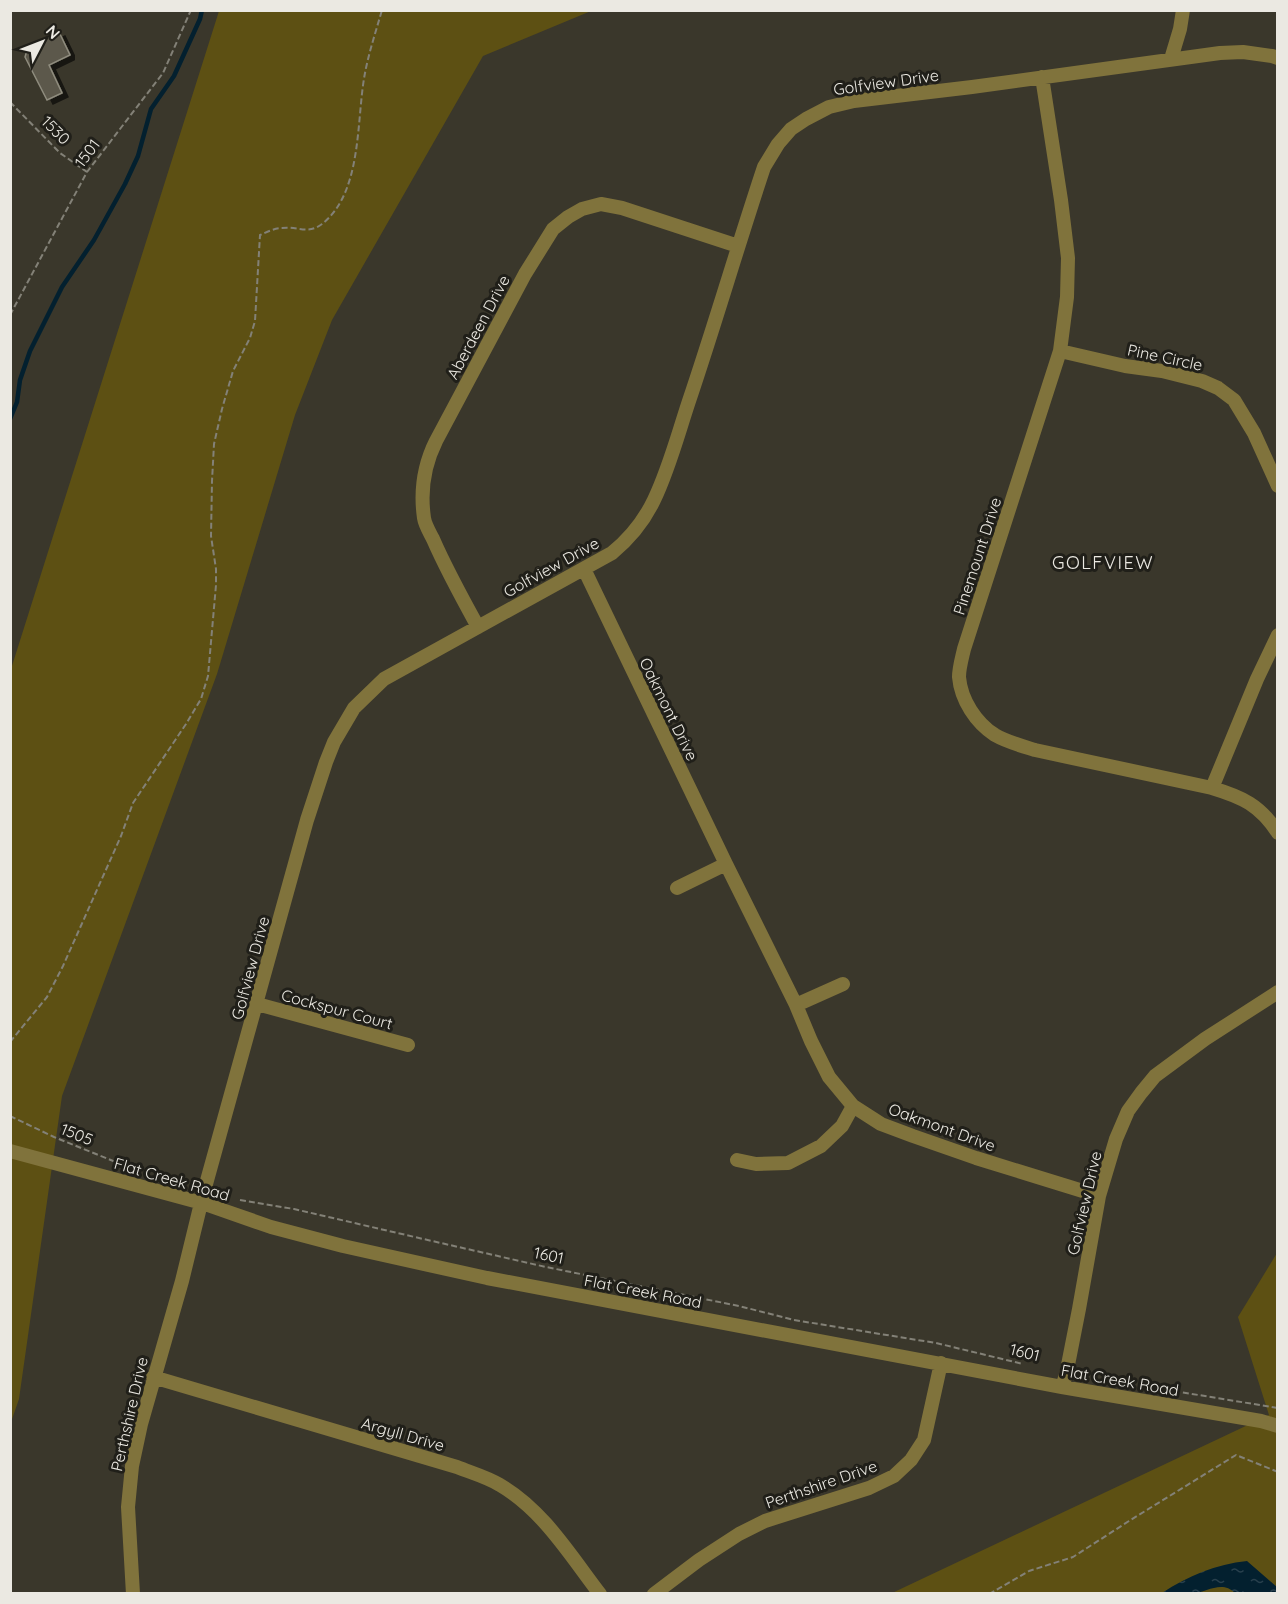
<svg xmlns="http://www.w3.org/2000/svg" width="1288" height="1604" viewBox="0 0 1288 1604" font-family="Quicksand,sans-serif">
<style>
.green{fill:#5d5013}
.water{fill:url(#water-ripples)}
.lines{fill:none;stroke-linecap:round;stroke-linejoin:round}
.stream{stroke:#03202f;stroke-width:4.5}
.building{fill:#5b584b;stroke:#8f8c7e;stroke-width:1.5;filter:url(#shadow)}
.path{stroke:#838177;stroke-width:2;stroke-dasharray:6 3;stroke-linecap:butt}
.minor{stroke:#80733c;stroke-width:14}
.labels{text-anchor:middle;stroke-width:6;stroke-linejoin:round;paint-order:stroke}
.street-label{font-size:16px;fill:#ebe9e2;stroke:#201f19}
.neighbourhood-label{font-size:18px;letter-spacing:1.5px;fill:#ebe9e2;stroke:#201f19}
</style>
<defs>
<pattern id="water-ripples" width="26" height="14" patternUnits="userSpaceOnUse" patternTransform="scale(1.5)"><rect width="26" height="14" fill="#03202f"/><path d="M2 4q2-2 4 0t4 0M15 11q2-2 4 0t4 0" fill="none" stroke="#28404d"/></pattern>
<filter id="shadow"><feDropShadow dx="6" dy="4" stdDeviation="0" flood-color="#0009"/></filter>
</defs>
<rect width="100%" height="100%" fill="#3a372b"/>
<path class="green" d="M219 11H591L483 56 332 320 295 415 217 674 62 1096 19 1399 11 1422V669Z
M1277 1253V1593L890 1594 1269 1415 1238 1317Z"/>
<path class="water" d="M1247 1561 1277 1587V1593H1235C1222 1580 1207 1592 1192 1594 1182 1594 1172 1594 1162 1593 1188 1576 1216 1564 1247 1561Z"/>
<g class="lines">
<path class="stream" d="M10 419 17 402 20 380 30 351 62 287 94 240 125 184 138 156 151 109 174 76 200 19 202 10"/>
</g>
<path class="building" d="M59 32 70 55 49 65 62 93 47 100 25 57 28 47Z"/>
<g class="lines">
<path class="path" d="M10 102 60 153 87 172
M10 315 87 172 163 73 191 10
M10 1042 47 997 63 966 121 836 133 803 186 724 201 699 208 676 216 585V569L211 536 212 481 214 444 222 409 233 371 250 338 255 321 260 235C267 232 275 228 282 228 298 226 307 235 322 224 363 192 356 119 365 73 369 52 376 31 382 10
M10 1116 54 1137 128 1167
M240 1200 294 1209 419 1238 546 1267 739 1306 794 1320 936 1343 1023 1364
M1174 1391 1278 1408
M989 1594 1029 1571 1073 1557 1129 1521 1236 1455 1278 1472"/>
<path class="minor" d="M1171 59 1180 29 1183 10
M1042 77 1061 200 1068 258 1067 297 1060 351 964 649C962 658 959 668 959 677 961 700 976 723 995 735 1007 742 1022 746 1035 750L1212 788C1242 797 1260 805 1278 833
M1060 351 1125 366 1162 371 1202 381 1218 388 1234 400 1254 433 1278 486
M584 569 726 864 796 1005 811 1041 829 1077 853 1106 881 1124 913 1136 976 1158 1099 1196
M478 627C462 598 446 569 433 539 430 533 425 525 424 518 420 490 424 465 436 441L525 274 553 229 568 217 582 209 601 204 622 208 738 246
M1212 788 1257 679 1278 635
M677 888 726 864
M257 1004 408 1045
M796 1005 843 984
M10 1151 202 1203 271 1227 343 1246 487 1278 1062 1387 1261 1421 1278 1426
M737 1160 756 1164 788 1163 821 1146 842 1126 853 1106
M153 1377 457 1467C472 1473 487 1477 500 1485 543 1510 570 1555 600 1594
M1062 1387 1066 1375 1079 1309 1099 1196 1116 1139 1128 1111 1141 1093 1155 1076 1205 1039 1278 992
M133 1594 128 1507 132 1466 141 1424 182 1281 203 1195 307 820 326 762 334 742 354 708 384 679 612 553C629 539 644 521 654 500 669 469 678 434 689 401 715 324 738 245 764 167L778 144 791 129 806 119 829 107 854 101 972 87 1220 53 1243 52 1272 56 1278 58
M654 1594 699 1560 739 1534 765 1521 869 1488 894 1476 911 1460 924 1440 941 1363"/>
</g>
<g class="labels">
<g class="street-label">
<text transform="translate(886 82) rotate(-8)" y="6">Golfview Drive</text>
<text transform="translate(56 130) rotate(45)" y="6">1530</text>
<text transform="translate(87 153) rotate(-53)" y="6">1501</text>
<text transform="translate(478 327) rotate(-62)" y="6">Aberdeen Drive</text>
<text transform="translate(1165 357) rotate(12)" y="6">Pine Circle</text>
<text transform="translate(977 556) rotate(-72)" y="6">Pinemount Drive</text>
<text transform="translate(551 567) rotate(-29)" y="6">Golfview Drive</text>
<text transform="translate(669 709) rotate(64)" y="6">Oakmont Drive</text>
<text transform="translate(250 968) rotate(-75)" y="6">Golfview Drive</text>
<text transform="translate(337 1009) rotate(15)" y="6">Cockspur Court</text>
<text transform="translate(942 1127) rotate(20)" y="6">Oakmont Drive</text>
<text transform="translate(77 1134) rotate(22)" y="6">1505</text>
<text transform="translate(172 1179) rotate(16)" y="6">Flat Creek Road</text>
<text transform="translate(1084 1203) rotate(-77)" y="6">Golfview Drive</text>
<text transform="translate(549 1255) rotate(12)" y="6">1601</text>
<text transform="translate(643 1291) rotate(11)" y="6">Flat Creek Road</text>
<text transform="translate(1025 1352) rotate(14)" y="6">1601</text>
<text transform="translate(1120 1380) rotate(10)" y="6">Flat Creek Road</text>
<text transform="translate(129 1414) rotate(-77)" y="6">Perthshire Drive</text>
<text transform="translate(403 1434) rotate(16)" y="6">Argyll Drive</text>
<text transform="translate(821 1484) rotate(-19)" y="6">Perthshire Drive</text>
</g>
<g class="neighbourhood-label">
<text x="1103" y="569">GOLFVIEW</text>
</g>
</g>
<rect width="1288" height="1604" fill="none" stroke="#ebe9e2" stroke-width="24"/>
<g transform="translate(42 42) rotate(48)" stroke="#201f19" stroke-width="4.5" paint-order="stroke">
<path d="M0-4.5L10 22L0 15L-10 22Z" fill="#ebe9e2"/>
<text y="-9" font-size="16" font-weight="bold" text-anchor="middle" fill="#ebe9e2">N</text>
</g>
</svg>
